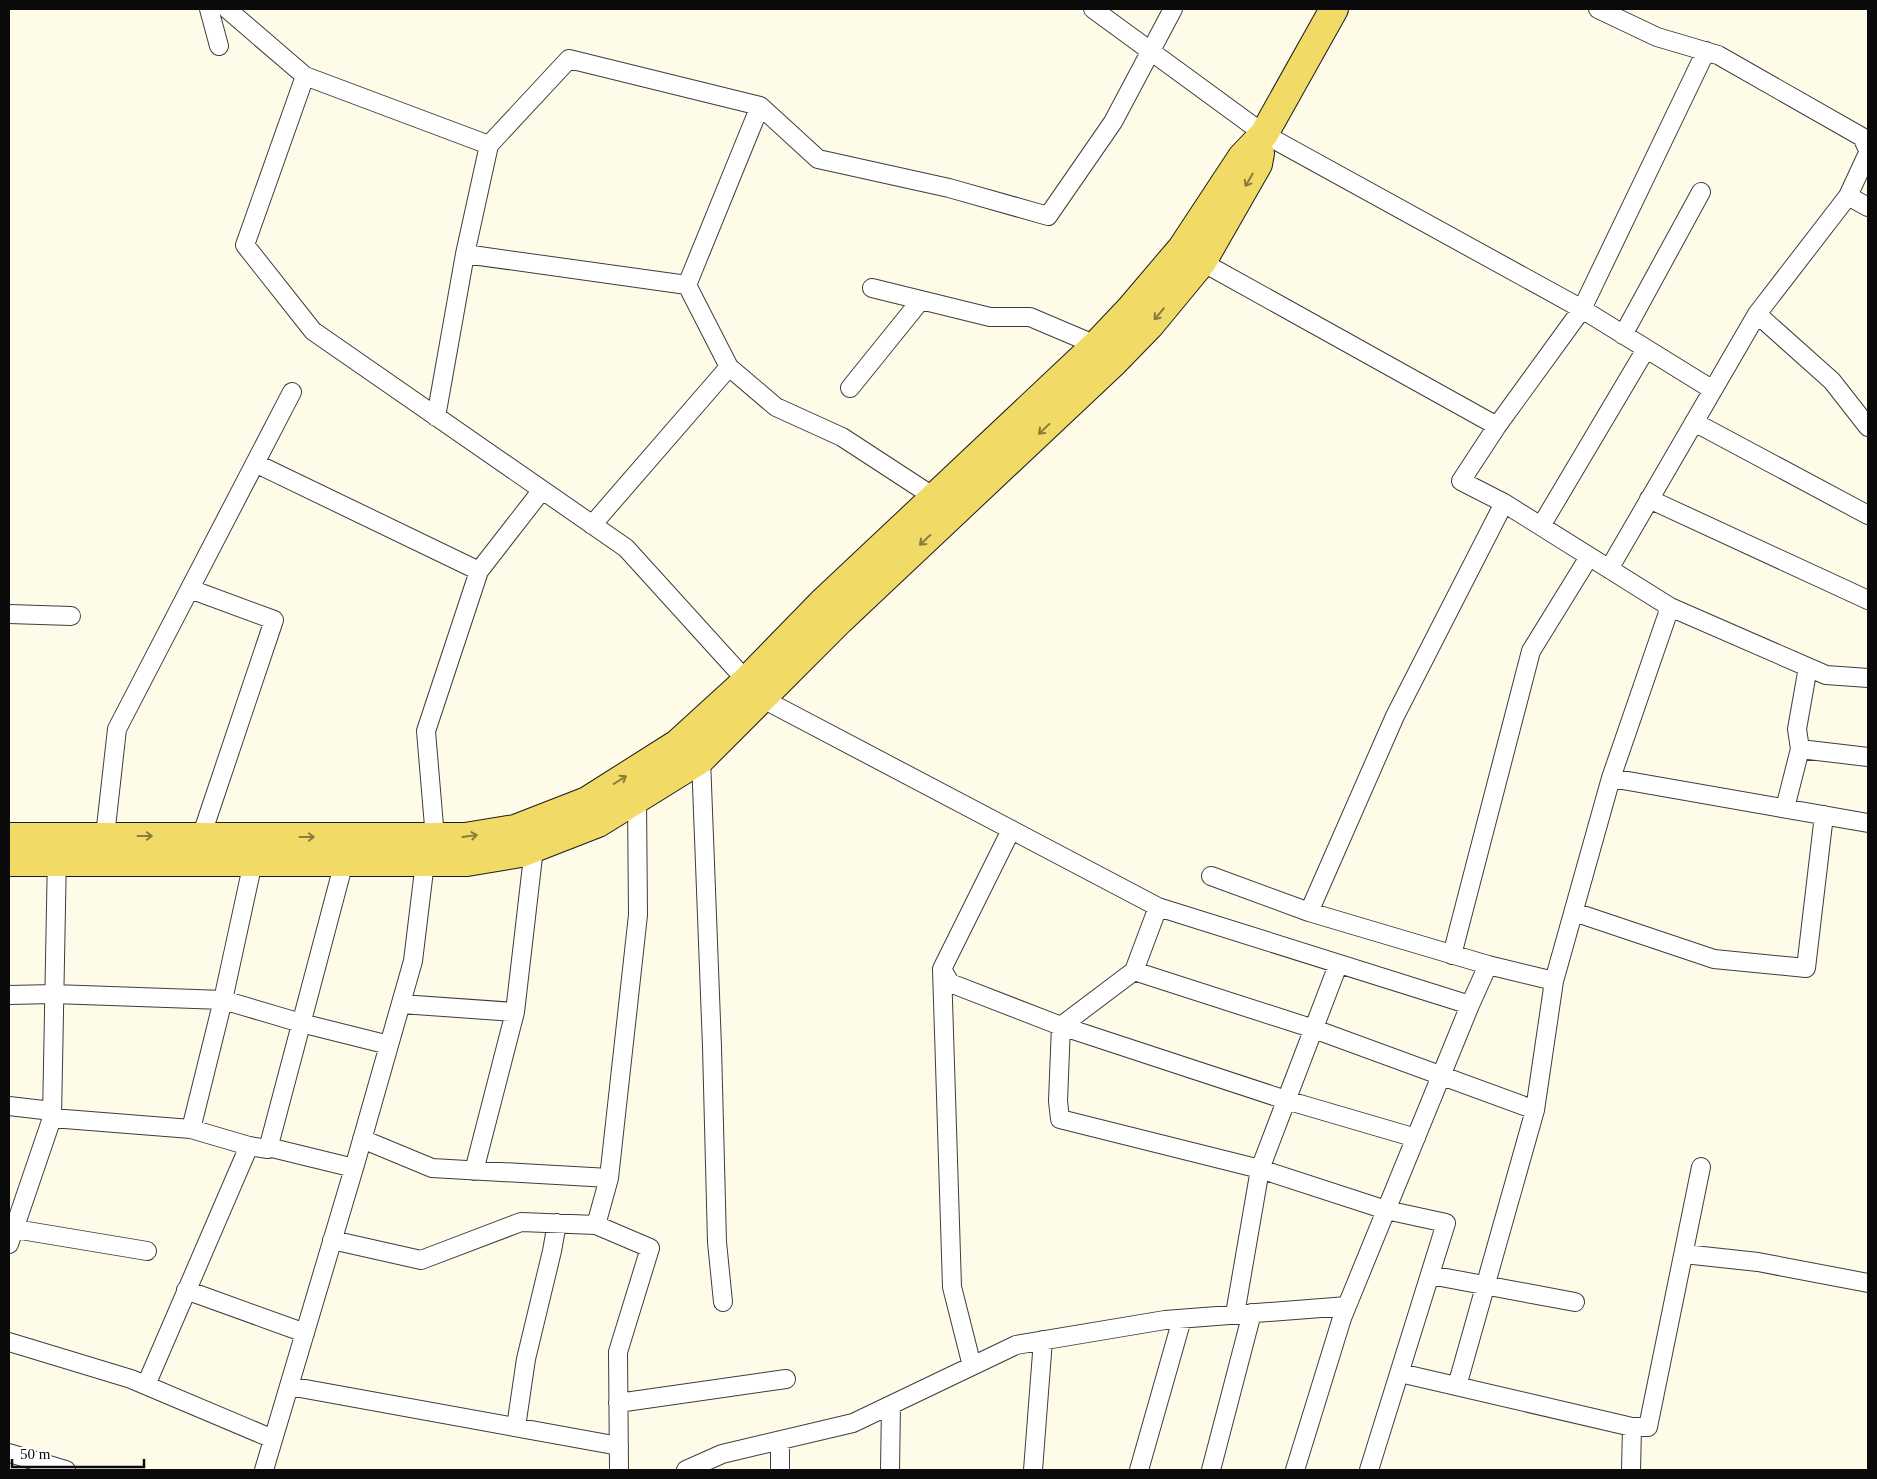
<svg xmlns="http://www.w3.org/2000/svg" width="1877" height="1479" viewBox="0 0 1877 1479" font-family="'Times New Roman',serif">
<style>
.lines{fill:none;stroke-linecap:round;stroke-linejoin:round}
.minor-casing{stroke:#3d3d3d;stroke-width:20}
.primary-casing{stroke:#1b1b1b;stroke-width:30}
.minor{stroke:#fff;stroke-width:18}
.primary{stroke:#f1da65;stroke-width:28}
.oneway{stroke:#897c3c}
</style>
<rect width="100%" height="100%" fill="#fefbe8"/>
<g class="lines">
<g class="minor-casing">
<path id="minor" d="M209 9 219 46
M227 9 305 76 245 245 313 331 626 548 763 699 1158 907 1470 1005 1342 1318 1295 1470
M1093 9 1264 134 1582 309 1713 390
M1598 9 1657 37 1718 55 1862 137 1868 150
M305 76 489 145 465 254 436 417
M489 145 569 59 760 106
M1868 153 1848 196 1868 207
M465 254 687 285 729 367
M1202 262 1497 426 1461 481 1504 503 1670 607 1611 778 1868 823
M687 285 760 106 818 159 949 188 1048 216 1113 122 1173 9
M872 288 990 317H1030L1096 345
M1757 314 1832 381 1868 427
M1623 335 1701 192
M850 388 921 300
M1694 422 1868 515
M1497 426 1582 309 1706 51
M255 463 479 571 426 731 435 838
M1649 499 1868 600
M592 525 729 367 776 407 842 437 934 497
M1541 526 1646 349
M1609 569 1757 314 1848 196
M479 571 542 490
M190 589 274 620 201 837
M1670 607 1826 675 1868 678
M9 614 71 616
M1800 749 1868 757
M701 759 712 1047 717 1242 723 1302
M1785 808 1800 749 1797 729 1808 667
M105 836 117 729 292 392
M1211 876 1309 912 1395 716 1504 503
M1309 912 1488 965
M1574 912 1714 959 1806 968 1824 815
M1452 955 1531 651 1589 557
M942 969 950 983 1061 1026 1286 1100 1416 1138
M1134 971 1314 1029 1535 1110 1457 1386
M9 995 54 994 223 1000 253 862
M401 1004 515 1012
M1470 1005 1488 965 1554 981 1611 778
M1061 1026 1058 1101 1060 1119 1260 1169 1386 1210 1446 1223 1369 1470
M1061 1026 1134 971 1158 907
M9 1106 52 1111
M1535 1110 1554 981
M52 1118 191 1129 249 1146 268 1149 344 862
M191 1129 223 1000 301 1023 389 1045
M362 1139 432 1168 609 1178 638 915 637 799
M354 1168 413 961 426 854
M474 1171 515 1012 534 848
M609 1178 596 1225 650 1248 618 1352 619 1470
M9 1228 147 1251
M332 1240 421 1260 521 1222 596 1225
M9 1244 52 1118 57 854
M1684 1254 1758 1262 1868 1283
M1430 1275 1575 1302
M186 1290 305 1333
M1235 1314 1260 1169 1338 965
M9 1342 131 1379 273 1439
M972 1366 952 1287 942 969 1011 830
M1400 1373 1632 1427 1631 1470
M146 1385 249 1146
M289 1386 619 1446
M618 1403 786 1379
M516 1427 526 1359 552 1251 557 1223
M1632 1427H1648L1701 1167
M780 1440V1470
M9 1453 66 1470
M264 1470 354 1168 268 1147
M686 1470 722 1454 853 1423 1016 1345 1165 1320 1347 1306
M890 1470 891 1405
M1033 1470 1043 1340
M1139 1470 1182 1319
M1211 1470 1252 1313"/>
</g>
<g class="primary-casing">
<path id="primary" d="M9 837H465L515 829 587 801 677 744 745 682 822 603 1096 345 1131 308 1182 248 1242 157 1264 134 1334 9
M9 862H467L521 853 598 823 701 759 840 620 1114 362 1150 325 1202 262 1258 164 1260 153"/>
</g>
<use href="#minor" class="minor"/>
<use href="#primary" class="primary"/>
</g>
<defs><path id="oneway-shaft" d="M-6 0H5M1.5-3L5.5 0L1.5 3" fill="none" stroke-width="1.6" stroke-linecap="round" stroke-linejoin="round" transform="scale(1.25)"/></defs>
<g class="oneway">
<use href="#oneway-shaft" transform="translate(1249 180) rotate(120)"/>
<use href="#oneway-shaft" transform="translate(1159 314) rotate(130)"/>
<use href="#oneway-shaft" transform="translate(1044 429) rotate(137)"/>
<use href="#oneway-shaft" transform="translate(925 540) rotate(137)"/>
<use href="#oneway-shaft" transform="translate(620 780) rotate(-32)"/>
<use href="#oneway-shaft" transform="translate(145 836)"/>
<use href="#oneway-shaft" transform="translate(470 836) rotate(-8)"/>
<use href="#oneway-shaft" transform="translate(307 837)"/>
</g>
<rect width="1877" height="1479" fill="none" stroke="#0a0a0a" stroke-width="20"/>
<path d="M12 1459v8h132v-8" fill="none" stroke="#0a0a0a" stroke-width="2.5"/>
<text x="20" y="1459" font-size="15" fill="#0a0a0a" stroke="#ffffff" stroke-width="4" paint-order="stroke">50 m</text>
</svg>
